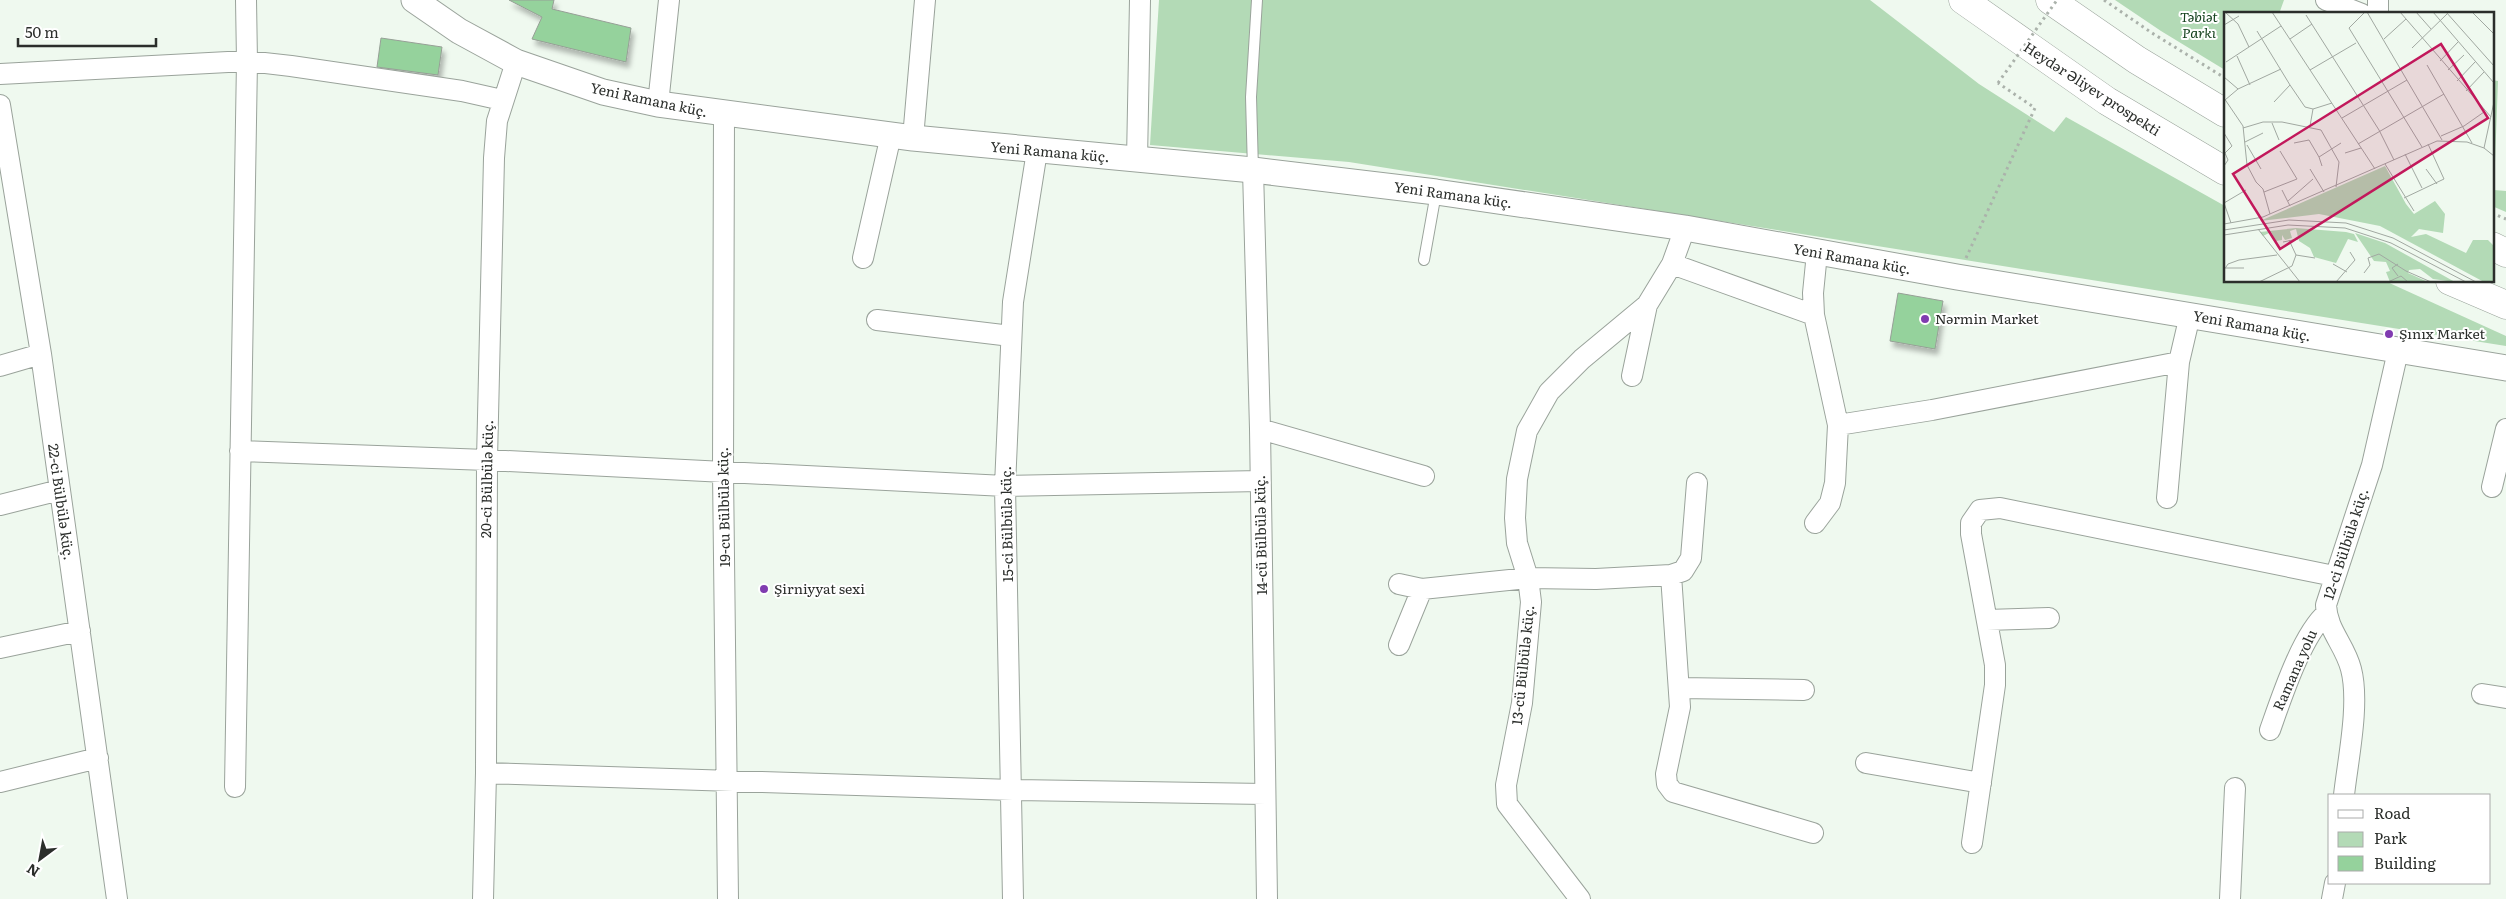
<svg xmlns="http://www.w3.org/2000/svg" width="2506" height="899" viewBox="0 0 2506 899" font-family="Literata,serif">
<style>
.green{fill:#b3dab6}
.building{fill:#95d29c;stroke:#969f96;filter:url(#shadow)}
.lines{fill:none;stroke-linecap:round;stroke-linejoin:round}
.service-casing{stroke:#9aa39b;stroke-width:12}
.minor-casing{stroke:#9aa39b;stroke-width:22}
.tertiary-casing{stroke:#9aa39b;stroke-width:27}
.motorway-casing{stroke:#9aa39b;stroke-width:29}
.path{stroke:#abb2ab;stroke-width:3;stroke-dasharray:2.5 4;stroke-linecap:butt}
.service{stroke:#fff;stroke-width:10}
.minor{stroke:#fff;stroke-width:20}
.tertiary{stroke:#fff;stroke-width:25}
.motorway{stroke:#fff;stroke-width:28}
.path-bridge{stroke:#abb2ab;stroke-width:3;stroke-dasharray:2.5 4;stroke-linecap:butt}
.poi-dot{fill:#803cb0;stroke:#fff;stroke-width:2}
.labels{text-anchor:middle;stroke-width:4;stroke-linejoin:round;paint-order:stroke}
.park-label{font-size:14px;font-style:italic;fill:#14411d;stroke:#fff}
.street-label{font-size:14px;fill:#2b2e2b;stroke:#fff}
.poi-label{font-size:14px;fill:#2b2e2b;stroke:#fff;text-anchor:start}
.inset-road{fill:none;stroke:#a1a8a1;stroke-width:1}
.view{fill:#c2185b;fill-opacity:0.15;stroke:#c2185b;stroke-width:2.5}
.inset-edge{fill:none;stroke:#2b2e2b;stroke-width:2.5}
</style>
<defs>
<filter id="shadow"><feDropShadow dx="3" dy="5.5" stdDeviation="2.5" flood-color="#0004"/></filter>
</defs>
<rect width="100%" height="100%" fill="#eff9ef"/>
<path class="green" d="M1159 0H1870L1979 84 2054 132 2066 117 2225 206V281H2385L2506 336V346L1349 162 1150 145Z
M2115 0H2284L2279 14H2225V70L2161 31Z
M2492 80 2498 81 2494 190 2506 191V212L2492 206Z"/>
<path class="building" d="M509 0H554L552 9 631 28 626 62 532 39 542 17Z
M381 38 442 47 438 75 377 67Z
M1898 293 1943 301 1935 349 1890 341Z"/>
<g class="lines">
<g class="service-casing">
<path id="service" d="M1253 170 1251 97 1257 0
M1424 260 1436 193"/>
</g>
<g class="minor-casing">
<path id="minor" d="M2326 0 2362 14
M2378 14V0
M0 74 247 61 291 66 462 91 502 100
M658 104 669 0
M0 105 41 354 117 899
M724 115 723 472 728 899
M913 138 925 0
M1137 160 1140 0
M1253 170 1260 429 1267 899
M863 258 891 135
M1672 264 1814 315
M877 320 1011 336
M0 366 41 354
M1632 376 1647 305
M1838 425 1932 410 2179 362
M1260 429 1424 476
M240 451 487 460 1005 486 1260 481
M2492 487 2506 429
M2167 498 2179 362 2190 315
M0 505 60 490
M1815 523 1830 503 1835 483 1838 425 1814 315 1813 293 1817 253
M1671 575 1680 707 1666 774 1667 784 1673 792 1813 833
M1399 584 1422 589 1528 578 1596 579 1671 575 1683 571 1691 558 1697 483
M1987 620 2049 618
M1399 645 1422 589
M0 648 80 631
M1680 688 1804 690
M2482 694 2506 698
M2270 730C2281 699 2302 634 2327 613
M1866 763 1981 783
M486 773 1013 790 1265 794
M0 782 98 758
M235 787 247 61 246 0
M2344 795C2348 759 2360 703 2351 669 2345 645 2327 630 2326 605L2372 465 2398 351
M1972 843 1995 685V665L1971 534V523L1980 510 2000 508 2334 576
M483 899 486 773 487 460 494 158 497 121 516 62
M1013 899 1005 486 1013 302 1037 151
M1580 899 1507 804 1506 785 1522 703 1531 602 1528 578 1517 543 1515 518 1517 479 1527 431 1549 392 1582 359 1647 305 1672 264 1685 228
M2230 899 2235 788
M2332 899 2335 883"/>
</g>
<g class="tertiary-casing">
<path id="tertiary" d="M414 0 459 31 516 62 603 92 658 104 913 138 1253 170 1436 192 1685 228 1957 277 2506 368"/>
</g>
<g class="motorway-casing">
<path id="motorway" d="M1963 0 2107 101 2225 171
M2050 0 2137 60 2225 113
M2492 246 2506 253
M2450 281 2506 305"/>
</g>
<path class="path" d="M2104 0 2152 33 2225 78
M2492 130H2496
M2492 213 2506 219
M1966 258 2035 108 1998 83"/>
<use href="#service" class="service"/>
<use href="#minor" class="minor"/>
<use href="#tertiary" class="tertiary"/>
<use href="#motorway" class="motorway"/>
<path class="path-bridge" d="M1998 83 2057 0"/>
</g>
<g class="poi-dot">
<circle cx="1925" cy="319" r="5"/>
<circle cx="2389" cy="334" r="5"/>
<circle cx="764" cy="589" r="5"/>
</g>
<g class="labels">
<g class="park-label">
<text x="2199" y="22">Təbiət<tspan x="2199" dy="16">Parkı</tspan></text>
</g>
<g class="street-label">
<text transform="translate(2092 89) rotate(33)" y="5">Heydər Əliyev prospekti</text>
<text transform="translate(649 100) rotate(12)" y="5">Yeni Ramana küç.</text>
<text transform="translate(1050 152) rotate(5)" y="5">Yeni Ramana küç.</text>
<text transform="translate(1453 195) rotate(8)" y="5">Yeni Ramana küç.</text>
<text transform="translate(1852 259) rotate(10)" y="5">Yeni Ramana küç.</text>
<text transform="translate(2252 326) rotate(10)" y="5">Yeni Ramana küç.</text>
<text transform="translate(487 479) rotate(-89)" y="5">20-ci Bülbülə küç.</text>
<text transform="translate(61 502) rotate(82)" y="5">22-ci Bülbülə küç.</text>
<text transform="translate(724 507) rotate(-91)" y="5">19-cu Bülbülə küç.</text>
<text transform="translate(1007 524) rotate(-91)" y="5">15-ci Bülbülə küç.</text>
<text transform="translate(1261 535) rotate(-91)" y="5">14-cü Bülbülə küç.</text>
<text transform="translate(2346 544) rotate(-72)" y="5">12-ci Bülbülə küç.</text>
<text transform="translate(1523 665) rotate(-84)" y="5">13-cü Bülbülə küç.</text>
<text transform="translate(2295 670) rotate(-66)" y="5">Ramana yolu</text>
</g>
<g class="poi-label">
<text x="1935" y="324">Nərmin Market</text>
<text x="2399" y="339">Şınıx Market</text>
<text x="774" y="594">Şirniyyat sexi</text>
</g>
</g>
<g transform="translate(2224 12)">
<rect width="270" height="270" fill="#eff9ef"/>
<path d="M161 154 182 192 190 202 211 189 221 202 219 221 195 217 187 225 202 222 242 241 249 228H264L270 234V270H260L156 214 95 202 36 209ZM72 216 122 220 130 222 134 230 124 227 112 251 90 245 86 236 75 229 72 217 66 219 68 226 61 228 58 223V228L52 229 47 220 39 224 36 220ZM131 221 161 231 231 270 209 267 196 257 185 258 184 261 204 270H166L162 260 166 259 162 250 150 249Z" fill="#b3dab6"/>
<path class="inset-road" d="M1 0 14 12 25 35M48 0 151 157M141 0 125 16 198 135M143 0 218 128M176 0 267 105M192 0 207 17M209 0 270 71M222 0 270 54M248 0 270 22M82 3 155 118 170 148M0 13 15 4M33 19 66 73 81 95 89 97 86 114M66 27 88 12M160 27 182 7M188 36 223 2M13 44 26 73M216 49 234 30M2 50 57 14M203 53 248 131M86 58 132 31M224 58 240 43M0 65 14 77M233 69 251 50M242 79 260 60M0 86 19 114 23 153 32 170 39 177 46 202M1 88 14 77 57 57M50 90 66 73M89 97 108 91M118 106 183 68M48 111 55 128M19 116 39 110H58L97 118 115 150 112 175M0 121 8 134 1 141 4 148 0 154M217 124 240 114 260 100M21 130 39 121M70 131 85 128 95 145M134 132 220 82M23 133 37 157M260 136 270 90M121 141 137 136M181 142 198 176M161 152 190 199M98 154 95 145 117 131M86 157 100 180M202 157 213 172M58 178 66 194M40 180 73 167 56 139M180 186 220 167 204 132M64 189 89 167M0 191 22 178M0 191 7 211M0 212 39 205 213 129 243 130 260 136 270 144M34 217 76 270M0 218 65 208 122 211 169 226 252 270M0 223 64 213 121 216 167 231 242 270M59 230 74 227M72 243 91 246M144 246 155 242 182 259 207 270M109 252 123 260M2 256H20M0 258 4 252 15 248 53 243M140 261 146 253 144 246M174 264 168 256 174 252M35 270 68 254 72 243 65 228M112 270 131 248 126 240M164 270 177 264 184 270"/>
<path class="view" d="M217 32 264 106 56 237 9 162Z"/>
<rect width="270" height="270" class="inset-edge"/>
</g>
<rect x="2328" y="794" width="162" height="90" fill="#ffffff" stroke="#aaabaa"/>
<rect x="2338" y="810" width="25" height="8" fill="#ffffff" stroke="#aaabaa"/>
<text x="2374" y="819" font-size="15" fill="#2b2e2b">Road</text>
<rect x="2338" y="832" width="25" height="15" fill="#b3dab6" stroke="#aaabaa"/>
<text x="2374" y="844" font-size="15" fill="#2b2e2b">Park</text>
<rect x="2338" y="856" width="25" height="15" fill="#95d29c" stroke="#aaabaa"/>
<text x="2374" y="869" font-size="15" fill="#2b2e2b">Building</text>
<g transform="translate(40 859) rotate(212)" stroke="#ffffff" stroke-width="4" paint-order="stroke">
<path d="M0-4L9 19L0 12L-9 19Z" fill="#2b2e2b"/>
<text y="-8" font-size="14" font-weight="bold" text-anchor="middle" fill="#2b2e2b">N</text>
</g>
<path d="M18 38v8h138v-8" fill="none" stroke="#2b2e2b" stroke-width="2.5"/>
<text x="25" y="38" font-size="15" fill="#2b2e2b" stroke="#ffffff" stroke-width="4" paint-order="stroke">50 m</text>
</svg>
